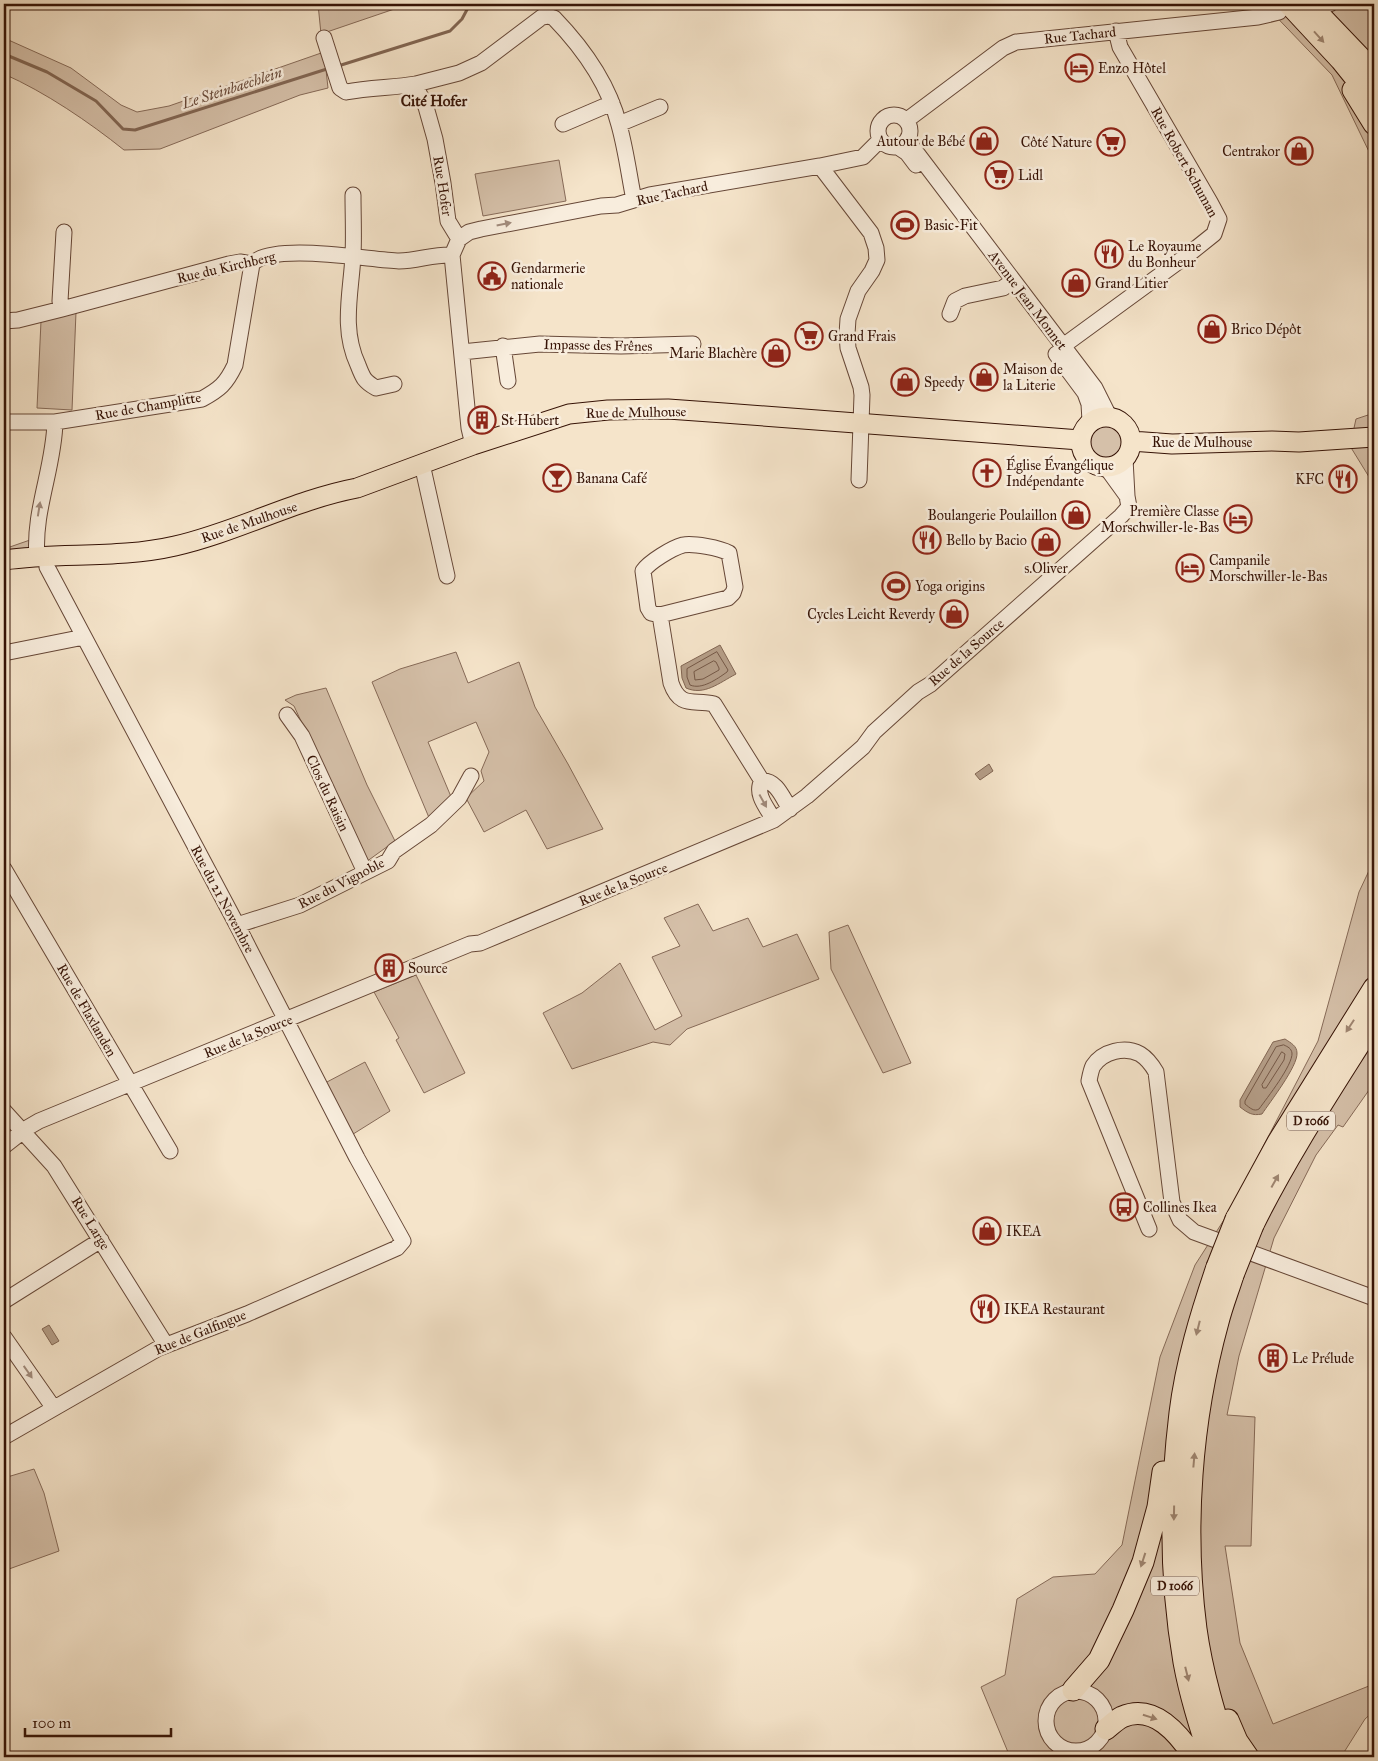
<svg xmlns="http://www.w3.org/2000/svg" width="1378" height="1761" viewBox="0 0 1378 1761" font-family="'IM FELL Great Primer',serif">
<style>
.green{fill:#d5c0a9;stroke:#866a58}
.water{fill:#b49d87;stroke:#826653}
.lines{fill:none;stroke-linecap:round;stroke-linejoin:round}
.shore{stroke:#755846;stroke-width:1}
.stream{stroke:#826653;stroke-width:3}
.minor-casing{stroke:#664737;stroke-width:17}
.major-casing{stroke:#361306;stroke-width:21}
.highway-casing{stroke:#361306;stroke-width:23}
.minor{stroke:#f8eddd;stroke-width:15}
.major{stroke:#f5e4ca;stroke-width:19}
.highway{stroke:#f5e4ca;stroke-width:21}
.highway-bridge-casing{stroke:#361306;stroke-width:23;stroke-linecap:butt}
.highway-bridge{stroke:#f5e4ca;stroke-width:21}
.oneway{fill:#9f8672}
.oneway2{fill:#a18b7c}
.labels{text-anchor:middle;stroke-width:5;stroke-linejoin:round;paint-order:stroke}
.shield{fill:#f8eddd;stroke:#705446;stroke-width:1}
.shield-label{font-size:12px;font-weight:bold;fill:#361306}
.street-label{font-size:14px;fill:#361306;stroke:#f8eddd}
.poi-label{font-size:14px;fill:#361306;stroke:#f8eddd;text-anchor:start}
.water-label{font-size:15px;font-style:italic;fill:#684a3a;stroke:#f8eddd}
.neighbourhood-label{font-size:15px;font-weight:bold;fill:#361306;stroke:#f8eddd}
</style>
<rect width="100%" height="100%" fill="#f5e4ca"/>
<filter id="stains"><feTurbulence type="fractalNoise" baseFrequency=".004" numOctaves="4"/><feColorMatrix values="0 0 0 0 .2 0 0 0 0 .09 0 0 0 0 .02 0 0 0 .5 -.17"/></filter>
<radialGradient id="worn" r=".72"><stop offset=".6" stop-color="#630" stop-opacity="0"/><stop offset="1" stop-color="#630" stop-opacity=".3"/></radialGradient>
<path class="green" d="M318 4H409L321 34Z
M1264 4H1374V162L1332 75Z
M4 38 71 68 121 105 137 112 169 106 324 52 328 88 300 95 160 149 124 150C89 122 45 92 4 74Z
M559 160 566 201 483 216 475 174Z
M76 312 72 410 37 408 41 321Z
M1374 413V485L1350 446 1356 419Z
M1088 441a17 17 0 1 1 34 0a17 17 0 1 1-34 0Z
M30 540V548L4 553V549Z
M456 652 468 683 519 662 535 707 568 764 603 829 547 849 526 810 484 832 466 798 484 781 481 771 489 752 476 722 428 742 452 799 430 820 372 682 400 669Z
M326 688 367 785 395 841 366 862 294 706 285 700 296 695Z
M1374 860V1083L1343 1127 1338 1125 1316 1155 1274 1238 1239 1356 1227 1415 1255 1417 1251 1546H1225L1240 1643 1273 1724 1374 1684V1711L1365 1719 1341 1757H1010L981 1687 1005 1675 1017 1599 1053 1577 1095 1574 1122 1545 1160 1357 1195 1265 1229 1212 1318 1041 1359 892Z
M698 904 713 931 748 918 763 947 797 934 819 979 687 1029 670 1045 653 1042 572 1069 543 1013 582 993 620 963 655 1030 682 1016 652 957 680 946 664 918Z
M848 925 911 1063 883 1073 831 969 829 932Z
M416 975 465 1073 424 1093 396 1040 399 1038 374 992Z
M365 1062 390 1111 350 1136 325 1083Z
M34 1469 44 1493 59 1551 9 1569 4 1552V1478Z"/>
<path class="water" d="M720 645 736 674C719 683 704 696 686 688L682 678 681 666Z
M989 764 993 771 980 780 975 774Z
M1285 1039C1291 1043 1297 1046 1297 1053 1298 1066 1270 1102 1262 1114 1252 1116 1248 1113 1240 1107V1100L1273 1042Z
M49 1325 59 1341 52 1345 42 1329Z"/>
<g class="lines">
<path class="shore" d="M717 652 728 670 727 672C717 679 702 690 690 685L687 677V669Z
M714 661 716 662 719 668V670L703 679 695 680 694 672Z
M1284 1045C1288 1047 1291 1048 1292 1053 1293 1065 1267 1098 1259 1109 1254 1112 1250 1108 1245 1104V1101L1276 1047Z
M1282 1052 1285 1054 1284 1060 1266 1088H1263L1262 1085Z"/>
<path class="stream" d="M4 54 47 72 96 101 123 129 135 130 330 68
M338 66 450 31 462 19 470 4"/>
<g class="minor-casing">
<path id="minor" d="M1325 5 1330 4
M324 38 340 88 346 92C370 87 393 88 416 84L419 93 426 107 435 139 443 183 448 221 459 239 452 255 469 428 473 445
M416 84 459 73 481 63 542 17 548 16 554 18C583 48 609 85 619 125 626 150 629 175 634 200
M878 131a16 16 0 1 1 32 0a16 16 0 1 1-32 0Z
M907 120 1003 48 1016 42 1258 17 1279 12
M563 124 612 103
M619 124 660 107
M908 138 913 148 1095 388 1109 416
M898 147 907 153 916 165
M820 166 871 233 876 248 877 260 872 271 858 291 848 319 847 334 848 348 861 387 862 395 859 480
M353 195C353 215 354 235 353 256 351 293 341 329 358 365 363 378 364 381 376 388L394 384
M459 239 469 232 481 229 601 206 617 205 650 195 820 166 863 157 880 140
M62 309 60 301 64 232
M950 314 955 301 965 296 1003 288 1013 281
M4 321 18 320 62 309 229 264 240 262 252 264C272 242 368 260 399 261 417 261 434 254 452 255
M503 346 508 381
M1063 346 1189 254 1214 234 1219 219 1210 202 1120 47 1116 31
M462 352 540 344 621 346 693 344
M1056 354 1085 393 1089 404 1090 421
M4 422H55L202 399C220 389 226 384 235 365L252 264
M422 464 447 576
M1106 467 1127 496
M37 557C33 511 54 468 55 422
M660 615 651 613 648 608 643 571C649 562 672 548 683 545 693 543 720 548 729 553L735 587 733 593 728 598 660 615 671 683C680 709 694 699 714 704L762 781
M4 653 84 637
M287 715 302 736 365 872
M762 781C754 794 768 809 774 820
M762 781C777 780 783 799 790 809
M4 869 170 1151
M237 925 300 905 388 861 394 851 431 825 459 798 471 776
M4 1111 54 1166 166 1345
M4 1146 27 1128 39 1121 470 944 480 943 774 820 807 796 863 747 874 732 918 692 931 684 1121 516 1129 507 1127 496 1125 459
M1149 1229 1089 1081C1090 1076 1091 1070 1093 1066 1103 1051 1125 1046 1140 1054 1148 1059 1152 1065 1156 1072L1172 1202 1180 1220 1194 1232 1374 1298
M4 1301 101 1240
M4 1337 53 1407
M4 1437 159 1348 247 1314 397 1248 403 1241 357 1158 237 925 47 567V557
M1046 1721a30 30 0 1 1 60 0a30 30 0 1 1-60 0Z"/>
</g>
<g class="major-casing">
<path id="major" d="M1081 442a25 25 0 1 1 50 0a25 25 0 1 1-50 0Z
M1131 441 1172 444 1272 441 1299 442 1374 437
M4 560C60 552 119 559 175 546 237 532 294 500 357 488L473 445 569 414 608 410 668 409 724 413 1080 440"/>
</g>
<g class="highway-casing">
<path id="highway" d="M1289 4 1341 60 1374 101
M1309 4 1374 72
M1353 90 1374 124
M1236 1219 1278 1142 1374 988
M1253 1225C1288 1154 1332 1088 1374 1021
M1073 1690 1099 1660 1123 1610 1143 1562 1158 1507 1163 1472
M1228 1720 1237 1741 1248 1757
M1106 1729C1111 1725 1116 1720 1122 1717 1154 1703 1179 1734 1194 1757
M1210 1757C1200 1726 1190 1695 1184 1662 1170 1581 1170 1495 1180 1413 1186 1363 1201 1314 1217 1267
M1228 1757C1215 1715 1202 1673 1196 1629 1183 1528 1191 1420 1218 1322 1222 1306 1228 1291 1233 1275"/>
</g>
<use href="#minor" class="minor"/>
<use href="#major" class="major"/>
<use href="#highway" class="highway"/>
<g class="highway-bridge-casing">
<path id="highway-bridge" d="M1217 1267 1236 1219
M1233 1275 1253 1225"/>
</g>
<use href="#highway-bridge" class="highway-bridge"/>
</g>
<defs><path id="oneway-solid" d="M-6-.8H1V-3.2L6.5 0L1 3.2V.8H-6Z" transform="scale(1.25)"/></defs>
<g class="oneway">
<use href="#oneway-solid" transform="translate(1319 37) rotate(48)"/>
<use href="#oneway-solid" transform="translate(1350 1026) rotate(123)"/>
<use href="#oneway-solid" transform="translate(1275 1181) rotate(-61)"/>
<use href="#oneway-solid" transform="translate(1198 1328) rotate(104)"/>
<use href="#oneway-solid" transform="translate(1194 1460) rotate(-85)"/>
<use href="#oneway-solid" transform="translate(1174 1513) rotate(91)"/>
<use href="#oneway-solid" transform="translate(1143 1560) rotate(108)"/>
<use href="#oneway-solid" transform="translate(1187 1674) rotate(76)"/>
<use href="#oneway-solid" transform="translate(1150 1717) rotate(18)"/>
</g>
<g class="oneway2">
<use href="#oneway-solid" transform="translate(504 224) rotate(-11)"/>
<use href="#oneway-solid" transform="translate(39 509) rotate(-81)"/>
<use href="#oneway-solid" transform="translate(763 801) rotate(61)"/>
<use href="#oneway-solid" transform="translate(28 1372) rotate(55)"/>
</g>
<defs>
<g id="hotel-ring" transform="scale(1.4375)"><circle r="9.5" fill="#f8eddd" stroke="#8f2418" stroke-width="1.5"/><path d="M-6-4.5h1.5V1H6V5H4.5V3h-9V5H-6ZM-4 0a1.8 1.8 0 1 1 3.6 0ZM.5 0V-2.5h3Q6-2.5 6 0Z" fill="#8f2418"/></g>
<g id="shop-ring" transform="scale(1.4375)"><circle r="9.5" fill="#f8eddd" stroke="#8f2418" stroke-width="1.5"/><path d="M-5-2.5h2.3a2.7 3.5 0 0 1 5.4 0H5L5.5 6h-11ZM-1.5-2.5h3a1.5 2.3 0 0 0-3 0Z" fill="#8f2418"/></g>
<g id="supermarket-ring" transform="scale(1.4375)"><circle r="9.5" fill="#f8eddd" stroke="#8f2418" stroke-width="1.5"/><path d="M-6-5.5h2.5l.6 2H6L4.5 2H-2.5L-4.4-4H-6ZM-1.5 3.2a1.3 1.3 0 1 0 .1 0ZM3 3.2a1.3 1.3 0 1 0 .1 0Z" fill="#8f2418"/></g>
<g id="stadium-ring" transform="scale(1.4375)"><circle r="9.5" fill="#f8eddd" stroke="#8f2418" stroke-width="1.5"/><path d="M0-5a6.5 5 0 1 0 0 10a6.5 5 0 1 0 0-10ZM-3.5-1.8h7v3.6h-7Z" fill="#8f2418"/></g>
<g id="restaurant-ring" transform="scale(1.4375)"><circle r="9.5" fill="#f8eddd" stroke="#8f2418" stroke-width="1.5"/><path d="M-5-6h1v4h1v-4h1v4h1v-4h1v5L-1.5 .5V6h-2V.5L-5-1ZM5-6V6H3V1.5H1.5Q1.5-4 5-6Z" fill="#8f2418"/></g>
<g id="civic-ring" transform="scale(1.4375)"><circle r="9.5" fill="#f8eddd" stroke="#8f2418" stroke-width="1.5"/><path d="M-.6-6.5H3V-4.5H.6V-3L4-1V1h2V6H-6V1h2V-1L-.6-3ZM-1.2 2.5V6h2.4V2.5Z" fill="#8f2418"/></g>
<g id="building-ring" transform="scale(1.4375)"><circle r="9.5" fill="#f8eddd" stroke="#8f2418" stroke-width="1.5"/><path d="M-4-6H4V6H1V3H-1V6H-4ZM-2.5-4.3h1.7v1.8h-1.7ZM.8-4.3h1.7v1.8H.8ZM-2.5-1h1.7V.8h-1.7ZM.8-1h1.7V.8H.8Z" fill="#8f2418"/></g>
<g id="church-ring" transform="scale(1.4375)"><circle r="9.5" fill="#f8eddd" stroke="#8f2418" stroke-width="1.5"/><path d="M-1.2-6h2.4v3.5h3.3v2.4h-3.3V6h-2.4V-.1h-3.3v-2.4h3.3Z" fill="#8f2418"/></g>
<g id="bar-ring" transform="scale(1.4375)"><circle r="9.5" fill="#f8eddd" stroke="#8f2418" stroke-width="1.5"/><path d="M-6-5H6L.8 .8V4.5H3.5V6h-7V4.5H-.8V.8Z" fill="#8f2418"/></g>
<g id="bus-ring" transform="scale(1.4375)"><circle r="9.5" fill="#f8eddd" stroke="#8f2418" stroke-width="1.5"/><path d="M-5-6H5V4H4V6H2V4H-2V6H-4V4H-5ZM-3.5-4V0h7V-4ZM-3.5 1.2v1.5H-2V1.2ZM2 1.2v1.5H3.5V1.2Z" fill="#8f2418"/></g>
</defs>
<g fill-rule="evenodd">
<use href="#hotel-ring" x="1079" y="68"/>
<use href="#shop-ring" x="984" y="141"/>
<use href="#supermarket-ring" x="1111" y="142"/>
<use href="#shop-ring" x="1299" y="151"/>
<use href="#supermarket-ring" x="999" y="175"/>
<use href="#stadium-ring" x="905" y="225"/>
<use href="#restaurant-ring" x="1109" y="254"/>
<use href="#civic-ring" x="492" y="276"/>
<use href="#shop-ring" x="1076" y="283"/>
<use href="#shop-ring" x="1212" y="329"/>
<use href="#supermarket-ring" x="809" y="336"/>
<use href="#shop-ring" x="776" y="353"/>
<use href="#shop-ring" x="984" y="377"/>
<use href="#shop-ring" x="905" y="382"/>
<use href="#building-ring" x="482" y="420"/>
<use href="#church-ring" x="987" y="473"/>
<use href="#bar-ring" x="557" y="478"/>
<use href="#restaurant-ring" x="1343" y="479"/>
<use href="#shop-ring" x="1076" y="515"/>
<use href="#hotel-ring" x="1238" y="519"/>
<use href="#restaurant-ring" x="927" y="540"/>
<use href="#shop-ring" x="1046" y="542"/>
<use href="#hotel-ring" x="1190" y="568"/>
<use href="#stadium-ring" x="896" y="586"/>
<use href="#shop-ring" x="954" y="614"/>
<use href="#building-ring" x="389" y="968"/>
<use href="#bus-ring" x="1124" y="1207"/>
<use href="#shop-ring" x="987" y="1231"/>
<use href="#restaurant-ring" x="985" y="1309"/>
<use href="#building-ring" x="1273" y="1358"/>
</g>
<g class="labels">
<g class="shield">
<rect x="1287" y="1111.5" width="48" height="19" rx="4"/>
<rect x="1151" y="1576.5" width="48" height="19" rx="4"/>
</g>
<g class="shield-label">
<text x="1311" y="1125">D 1066</text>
<text x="1175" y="1590">D 1066</text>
</g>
<g class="street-label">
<text transform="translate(1080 35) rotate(-6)" y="5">Rue Tachard</text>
<text transform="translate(1185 162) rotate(61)" y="5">Rue Robert Schuman</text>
<text transform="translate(443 186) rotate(81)" y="5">Rue Hofer</text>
<text transform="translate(672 193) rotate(-12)" y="5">Rue Tachard</text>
<text transform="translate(226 267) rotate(-13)" y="5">Rue du Kirchberg</text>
<text transform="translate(1028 300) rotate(53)" y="5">Avenue Jean Monnet</text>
<text transform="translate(598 345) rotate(1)" y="5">Impasse des Frênes</text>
<text transform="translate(148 406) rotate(-10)" y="5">Rue de Champlitte</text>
<text transform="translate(636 412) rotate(-1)" y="5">Rue de Mulhouse</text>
<text x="1202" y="447">Rue de Mulhouse</text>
<text transform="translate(249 522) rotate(-19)" y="5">Rue de Mulhouse</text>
<text transform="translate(966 652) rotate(-41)" y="5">Rue de la Source</text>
<text transform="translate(328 793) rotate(65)" y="5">Clos du Raisin</text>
<text transform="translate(341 883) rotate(-27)" y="5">Rue du Vignoble</text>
<text transform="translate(623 884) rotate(-22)" y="5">Rue de la Source</text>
<text transform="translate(223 899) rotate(62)" y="5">Rue du 21 Novembre</text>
<text transform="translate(87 1010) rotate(60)" y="5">Rue de Flaxlanden</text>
<text transform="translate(248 1036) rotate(-22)" y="5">Rue de la Source</text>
<text transform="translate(91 1223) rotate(58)" y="5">Rue Large</text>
<text transform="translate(200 1332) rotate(-22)" y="5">Rue de Galfingue</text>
</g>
<g class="poi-label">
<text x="1098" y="73">Enzo Hôtel</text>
<text x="965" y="146" text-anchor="end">Autour de Bébé</text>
<text x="1092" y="147" text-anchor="end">Côté Nature</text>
<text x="1280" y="156" text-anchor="end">Centrakor</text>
<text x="1018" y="180">Lidl</text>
<text x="924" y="230">Basic-Fit</text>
<text x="1128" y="251">Le Royaume<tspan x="1128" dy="16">du Bonheur</tspan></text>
<text x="511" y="273">Gendarmerie<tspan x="511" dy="16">nationale</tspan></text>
<text x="1095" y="288">Grand Litier</text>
<text x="1231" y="334">Brico Dépôt</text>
<text x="828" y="341">Grand Frais</text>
<text x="757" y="358" text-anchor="end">Marie Blachère</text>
<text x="1003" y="374">Maison de<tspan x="1003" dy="16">la Literie</tspan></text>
<text x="924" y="387">Speedy</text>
<text x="501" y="425">St Hubert</text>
<text x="1006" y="470">Église Évangélique<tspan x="1006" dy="16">Indépendante</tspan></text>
<text x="576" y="483">Banana Café</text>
<text x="1324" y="484" text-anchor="end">KFC</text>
<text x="1219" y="516" text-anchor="end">Première Classe<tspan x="1219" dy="16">Morschwiller-le-Bas</tspan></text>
<text x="1057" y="520" text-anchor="end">Boulangerie Poulaillon</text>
<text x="946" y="545">Bello by Bacio</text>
<text x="1209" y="565">Campanile<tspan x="1209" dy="16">Morschwiller-le-Bas</tspan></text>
<text x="1046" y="573" text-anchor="middle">s.Oliver</text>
<text x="915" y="591">Yoga origins</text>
<text x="935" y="619" text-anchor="end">Cycles Leicht Reverdy</text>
<text x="408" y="973">Source</text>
<text x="1143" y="1212">Collines Ikea</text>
<text x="1006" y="1236">IKEA</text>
<text x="1004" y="1314">IKEA Restaurant</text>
<text x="1292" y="1363">Le Prélude</text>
</g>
<g class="water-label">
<text transform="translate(232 88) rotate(-18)" y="5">Le Steinbaechlein</text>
</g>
<g class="neighbourhood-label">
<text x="434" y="106">Cité Hofer</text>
</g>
</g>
<rect width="1378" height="1761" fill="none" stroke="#f5e4ca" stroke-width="20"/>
<rect x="5" y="5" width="1368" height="1751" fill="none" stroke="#361306" stroke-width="2.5"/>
<rect x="10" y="10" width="1358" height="1741" fill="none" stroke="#361306"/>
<path d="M25 1728v8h146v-8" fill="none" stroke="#361306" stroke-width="2.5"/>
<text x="32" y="1728" font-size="15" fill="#361306" stroke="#f8eddd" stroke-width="4" paint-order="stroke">100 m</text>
<rect width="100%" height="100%" filter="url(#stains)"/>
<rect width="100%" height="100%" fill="url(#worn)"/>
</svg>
